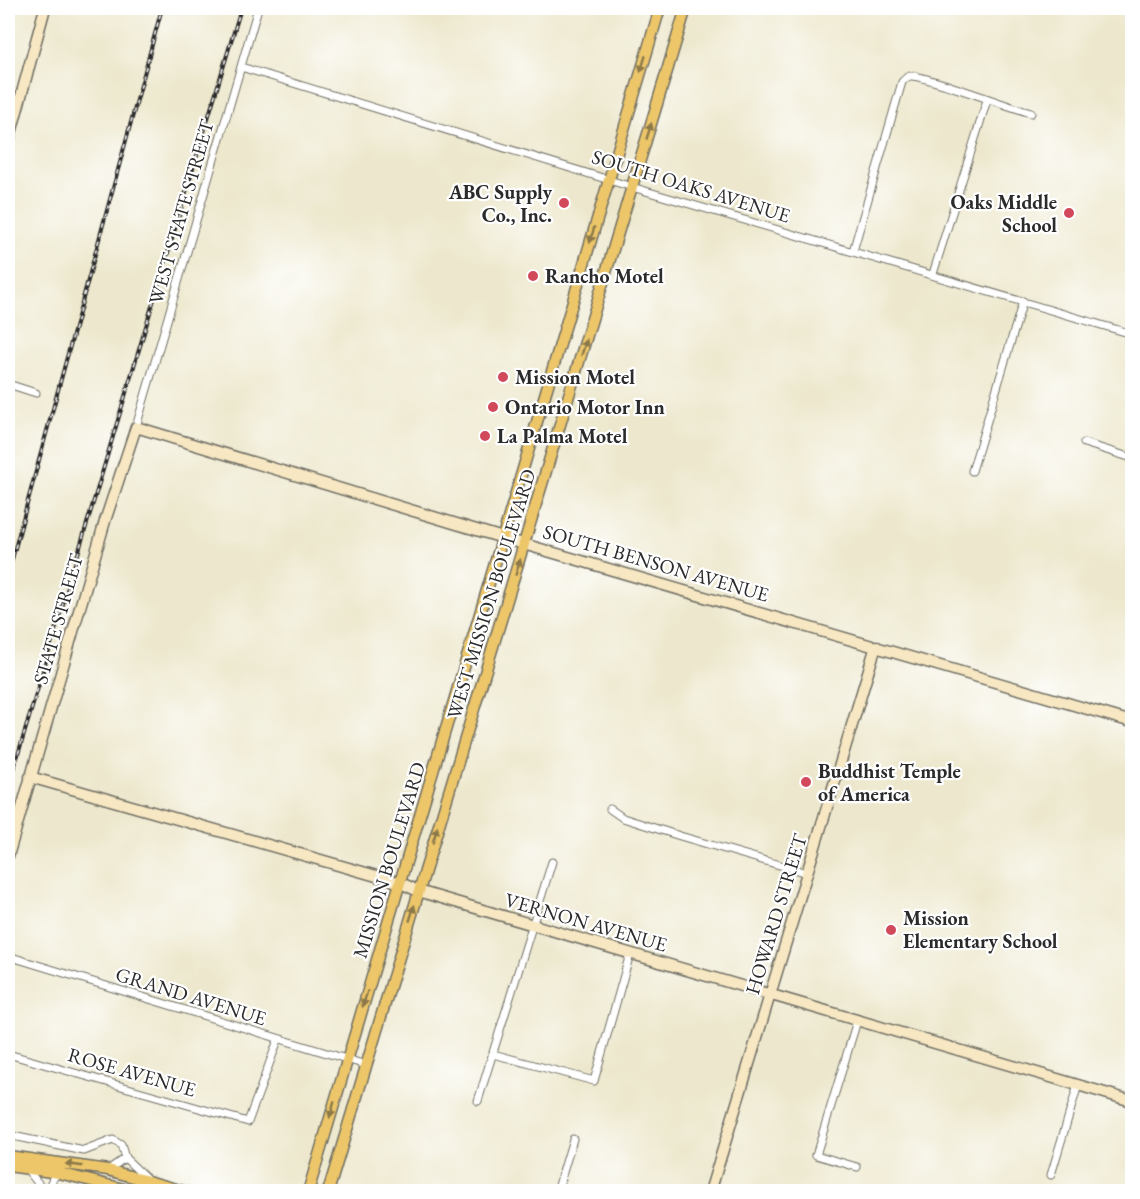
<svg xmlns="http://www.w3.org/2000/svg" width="1140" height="1199" viewBox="0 0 1140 1199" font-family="'EB Garamond',serif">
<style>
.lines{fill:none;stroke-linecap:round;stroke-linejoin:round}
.street-casing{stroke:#6f6d64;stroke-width:9}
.secondary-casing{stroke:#6f6d64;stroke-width:13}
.primary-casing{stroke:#6f6d64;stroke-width:13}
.street{stroke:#fff;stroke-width:7}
.secondary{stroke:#f7e8c3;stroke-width:10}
.primary{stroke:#ecc669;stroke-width:10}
.rail-casing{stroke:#2b2b2b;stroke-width:4}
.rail{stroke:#fff;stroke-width:1.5;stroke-dasharray:4.5;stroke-linecap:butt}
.oneway{fill:#8c784a}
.poi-dot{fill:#d1495b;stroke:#fff;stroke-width:2}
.labels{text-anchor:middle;stroke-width:4.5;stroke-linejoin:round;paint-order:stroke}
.street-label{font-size:20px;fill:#2b2b2b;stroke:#fff}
.poi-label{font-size:20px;font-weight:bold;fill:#2b2b2b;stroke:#fff;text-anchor:start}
</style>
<rect width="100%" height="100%" fill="#fff"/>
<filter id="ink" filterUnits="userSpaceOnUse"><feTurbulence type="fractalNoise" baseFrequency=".0167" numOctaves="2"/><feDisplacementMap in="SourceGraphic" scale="12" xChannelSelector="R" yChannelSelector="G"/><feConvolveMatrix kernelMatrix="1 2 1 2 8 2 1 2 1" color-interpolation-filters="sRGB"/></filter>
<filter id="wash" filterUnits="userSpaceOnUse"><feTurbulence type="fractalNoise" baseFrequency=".008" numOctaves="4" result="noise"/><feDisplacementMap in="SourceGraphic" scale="24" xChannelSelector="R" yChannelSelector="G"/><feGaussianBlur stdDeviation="1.35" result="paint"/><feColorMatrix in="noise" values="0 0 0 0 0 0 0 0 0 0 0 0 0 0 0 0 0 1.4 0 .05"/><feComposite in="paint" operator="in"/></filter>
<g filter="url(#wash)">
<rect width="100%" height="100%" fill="#ede8cd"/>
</g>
<g filter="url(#ink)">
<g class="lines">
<g class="street-casing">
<path id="street" d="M241 67 632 187 1132 334
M853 251 902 82C905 79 906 77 910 76 922 74 1012 108 1031 113
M933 274 987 100
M8 384 36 393
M136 427 258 8
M1084 443 1132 458
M972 471 1023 301
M610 809 623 818 680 836 807 873
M8 956 366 1065
M857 1021 816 1155 857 1167
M8 1054 248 1122 278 1040
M493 1054 594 1081 630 954
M478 1101 552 862
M8 1135 84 1151 113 1140 121 1145 125 1158
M125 1158 147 1179
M26 1168 38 1183 41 1192
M108 1170 125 1158
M1051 1175 1078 1085
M47 1192 53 1178 59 1173
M557 1192 573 1139"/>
</g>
<g class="secondary-casing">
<path id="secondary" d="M8 144 45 8
M30 777 401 883 418 891 1132 1101
M8 856 105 521 136 427 503 538 1132 722
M710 1192 876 646"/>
</g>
<g class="primary-casing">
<path id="primary" d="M8 1156 108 1170 187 1192
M8 1166 59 1173 136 1192
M308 1192 660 8
M328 1192 686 8"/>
</g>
<use href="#street" class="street"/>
<use href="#secondary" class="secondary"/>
<use href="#primary" class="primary"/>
<g class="rail-casing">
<path id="rail" d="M8 574 162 8
M8 788 241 8"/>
</g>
<use href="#rail" class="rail"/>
</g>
<defs><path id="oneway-solid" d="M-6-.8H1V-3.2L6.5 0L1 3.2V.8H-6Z" transform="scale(1.5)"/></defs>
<g class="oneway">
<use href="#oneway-solid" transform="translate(643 64) rotate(107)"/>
<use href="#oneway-solid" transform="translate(649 131) rotate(-73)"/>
<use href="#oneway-solid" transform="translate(592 235) rotate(106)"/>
<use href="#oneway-solid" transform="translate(584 347) rotate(-73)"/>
<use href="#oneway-solid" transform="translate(518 567) rotate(-73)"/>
<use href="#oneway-solid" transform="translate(435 835) rotate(-73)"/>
<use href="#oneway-solid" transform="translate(412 913) rotate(-73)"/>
<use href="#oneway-solid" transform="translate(365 999) rotate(107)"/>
<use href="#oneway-solid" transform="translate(332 1110) rotate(106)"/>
<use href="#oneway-solid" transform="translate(74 1165) rotate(-172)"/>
</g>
</g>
<g class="poi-dot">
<circle cx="564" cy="203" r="6"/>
<circle cx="1069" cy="213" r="6"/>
<circle cx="533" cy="276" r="6"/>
<circle cx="503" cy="377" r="6"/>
<circle cx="493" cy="407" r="6"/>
<circle cx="485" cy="436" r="6"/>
<circle cx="806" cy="782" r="6"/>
<circle cx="891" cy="930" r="6"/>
</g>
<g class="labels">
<g class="street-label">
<text transform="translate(691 186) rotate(17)" y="7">SOUTH OAKS AVENUE</text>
<text transform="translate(181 212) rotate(-74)" y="7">WEST STATE STREET</text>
<text transform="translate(656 563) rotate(16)" y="7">SOUTH BENSON AVENUE</text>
<text transform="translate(491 594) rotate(-73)" y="7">WEST MISSION BOULEVARD</text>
<text transform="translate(58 619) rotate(-74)" y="7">STATE STREET</text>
<text transform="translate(389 860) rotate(-73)" y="7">MISSION BOULEVARD</text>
<text transform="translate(776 914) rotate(-73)" y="7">HOWARD STREET</text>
<text transform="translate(586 922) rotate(16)" y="7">VERNON AVENUE</text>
<text transform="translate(191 996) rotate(17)" y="7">GRAND AVENUE</text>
<text transform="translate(132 1072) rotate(16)" y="7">ROSE AVENUE</text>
</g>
<g class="poi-label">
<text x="552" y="199" text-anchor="end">ABC Supply<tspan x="552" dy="23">Co., Inc.</tspan></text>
<text x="1057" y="209" text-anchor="end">Oaks Middle<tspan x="1057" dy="23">School</tspan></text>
<text x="545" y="283">Rancho Motel</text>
<text x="515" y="384">Mission Motel</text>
<text x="505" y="414">Ontario Motor Inn</text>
<text x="497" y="443">La Palma Motel</text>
<text x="818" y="778">Buddhist Temple<tspan x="818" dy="23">of America</tspan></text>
<text x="903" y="925">Mission<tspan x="903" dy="23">Elementary School</tspan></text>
</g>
</g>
<rect width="1140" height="1199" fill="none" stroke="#fff" stroke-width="30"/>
</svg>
